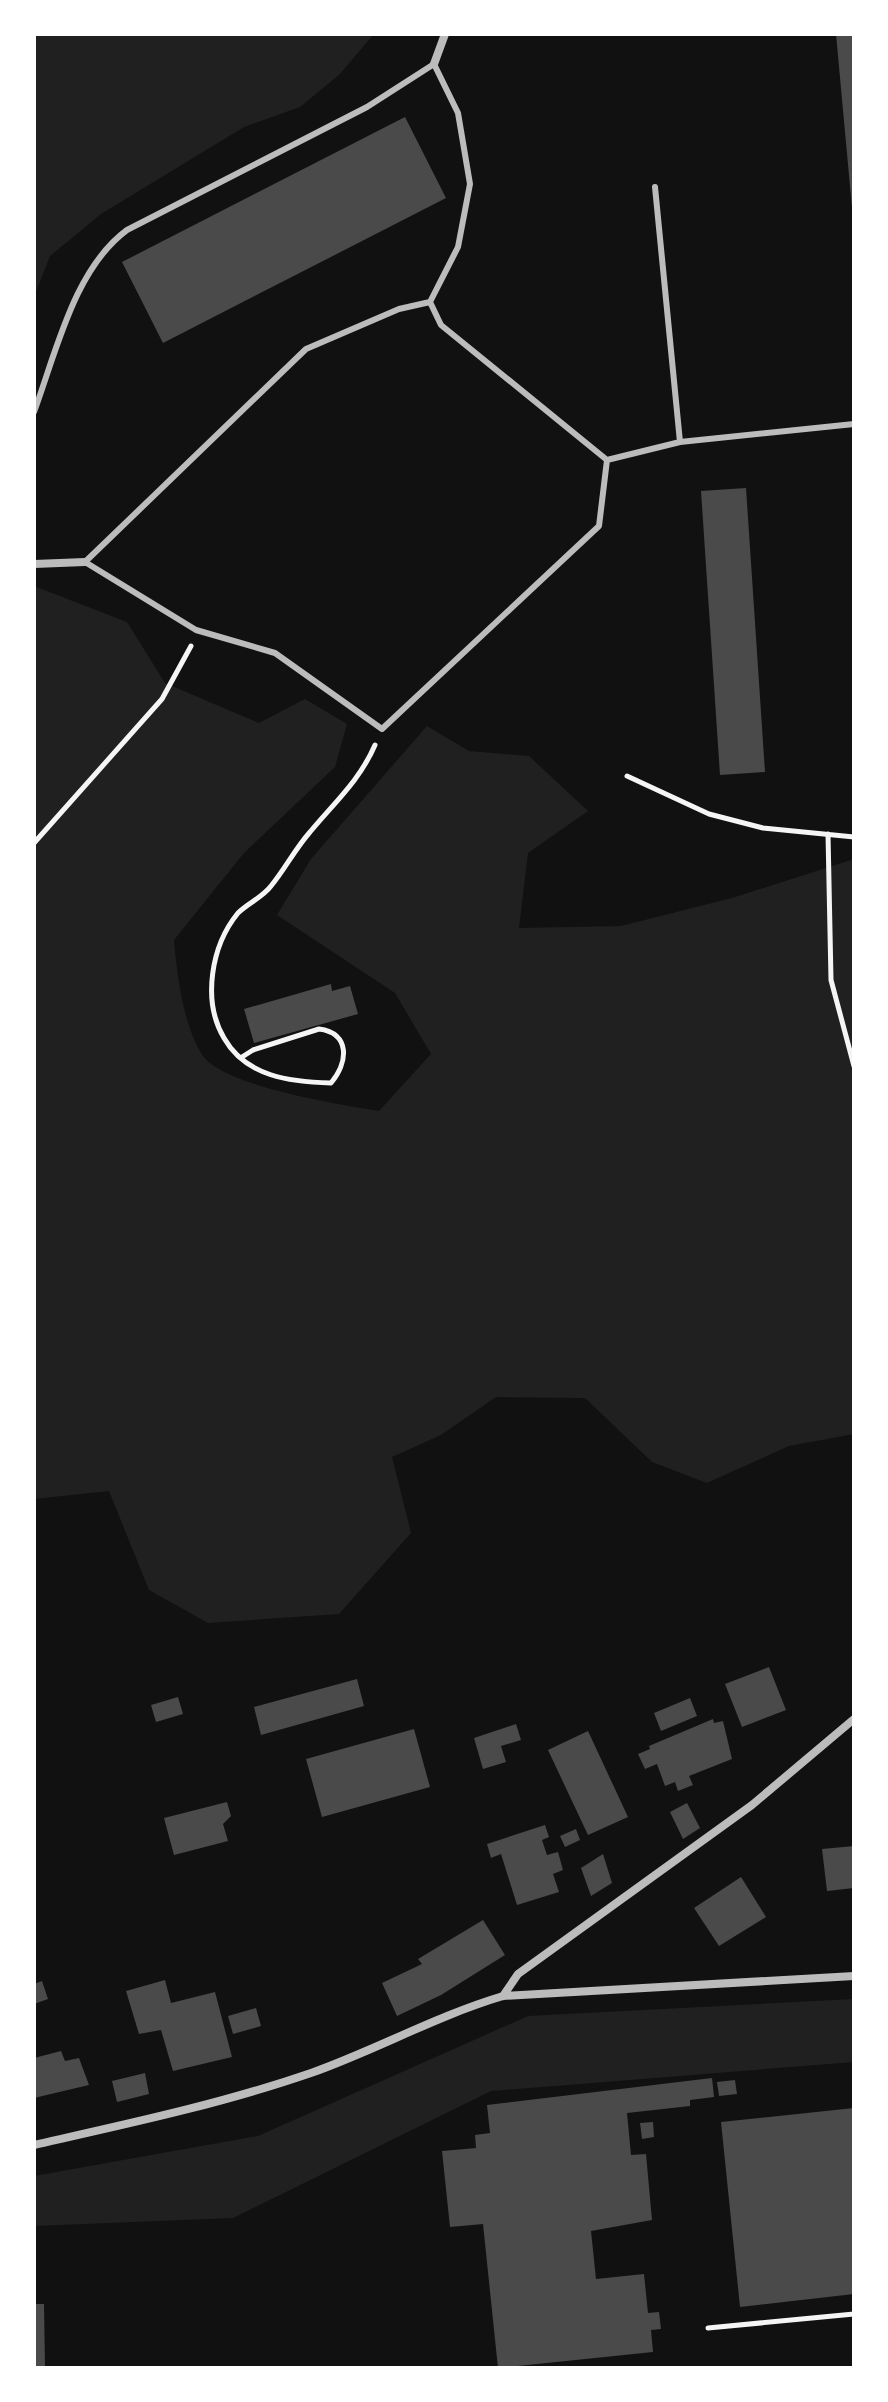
<svg xmlns="http://www.w3.org/2000/svg" width="888" height="2402" viewBox="0 0 888 2402" font-family="Jost,sans-serif">
<style>
.green{fill:#202020}
.building{fill:#4a4a4a}
.lines{fill:none;stroke-linecap:round;stroke-linejoin:round}
.path{stroke:#f5f5f5;stroke-width:5}
.service{stroke:#bcbcbc;stroke-width:6}
.minor{stroke:#bcbcbc;stroke-width:8}
</style>
<rect width="100%" height="100%" fill="#111"/>
<path class="green" d="M34 34H374L339 75 300 107 244 127 101 214 50 256 34 297Z
M34 586 127 622 165 683 259 723 305 699 347 724 335 767 244 853 174 940C177 975 183 1023 201 1053 219 1086 342 1105 379 1111L431 1054 395 993 277 915 311 859 427 726 469 751 529 756 588 811 528 853 519 928 621 926 732 898 854 859V1434L789 1446 707 1483 652 1462 585 1398 496 1397 441 1435 392 1457 411 1533 339 1614 208 1623 149 1590 109 1491 34 1499Z
M854 1999V2062L491 2091 233 2218 34 2226V2176L258 2136 528 2016Z"/>
<path class="building" d="M836 34H854V208H852Z
M405 117 446 198 163 343 122 262Z
M746 488 765 772 720 775 701 491Z
M331 984 332 991 350 986 358 1014 254 1043 244 1009Z
M769 1667 786 1710 742 1727 725 1684Z
M357 1679 364 1706 261 1735 254 1707Z
M178 1697 183 1714 156 1722 151 1705Z
M690 1698 697 1716 661 1731 654 1713Z
M713 1719 714 1723 723 1721 732 1759 689 1776 693 1785 678 1791 675 1782 665 1786 657 1764 645 1769 638 1754 650 1749 649 1746Z
M516 1724 521 1740 501 1746 506 1762 483 1769 474 1738Z
M414 1729 430 1787 322 1817 306 1759Z
M588 1731 628 1817 588 1835 548 1750Z
M227 1802 231 1816 223 1824 228 1841 174 1855 164 1818Z
M687 1803 700 1828 683 1839 670 1812Z
M545 1825 549 1837 542 1840 547 1855 558 1852 563 1870 553 1874 559 1892 517 1905 501 1854 491 1858 487 1844Z
M576 1829 580 1840 565 1847 560 1836Z
M854 1846V1888L827 1891 822 1849Z
M603 1854 612 1883 591 1896 581 1868Z
M741 1877 766 1917 719 1946 694 1908Z
M483 1920 505 1955 441 1995 397 2016 382 1983 422 1964 418 1959Z
M165 1980 171 2003 215 1992 232 2057 173 2071 161 2030 139 2034 126 1991Z
M42 1981 48 1999 34 2004V1984Z
M256 2008 261 2026 233 2034 228 2016Z
M61 2051 65 2061 79 2058 89 2085 34 2098V2058Z
M145 2073 149 2094 117 2102 112 2081Z
M712 2078 714 2097 690 2100V2106L627 2113 631 2155 646 2154 652 2220 591 2231 596 2279 644 2274 648 2313 659 2312 661 2329 651 2330 653 2352 498 2368 483 2224 450 2227 442 2151 476 2148 475 2135 490 2133 487 2105Z
M735 2080 737 2094 719 2096 717 2082Z
M854 2108V2294L740 2307 721 2122Z
M653 2122 654 2137 642 2139 640 2123Z
M34 2304H44L45 2368H34Z"/>
<g class="lines">
<path class="path" d="M627 776 709 814 763 828 854 837
M828 834 831 980 854 1066
M34 843 162 699 191 646
M242 1057 253 1050 319 1029C351 1033 348 1063 331 1083 291 1082 246 1077 224 1038 202 1001 211 946 238 913 248 903 263 897 271 886 285 869 295 849 310 832 334 803 360 780 375 745
M708 2328 854 2314"/>
<path class="service" d="M655 187 680 442
M430 302 399 309 306 349 85 562 196 630 275 653 382 729 599 526 607 460
M430 302 441 325 607 460 680 442 854 424
M34 412C56 353 74 269 127 230L367 107 434 64 458 113 470 184 458 247 430 302"/>
<path class="minor" d="M434 64 445 34
M34 564 85 562
M503 1996 518 1974 752 1805 854 1719
M34 2145C127 2124 221 2104 311 2073 376 2050 436 2016 503 1996L854 1976"/>
</g>
<rect width="888" height="2402" fill="none" stroke="#ffffff" stroke-width="72"/>
</svg>
